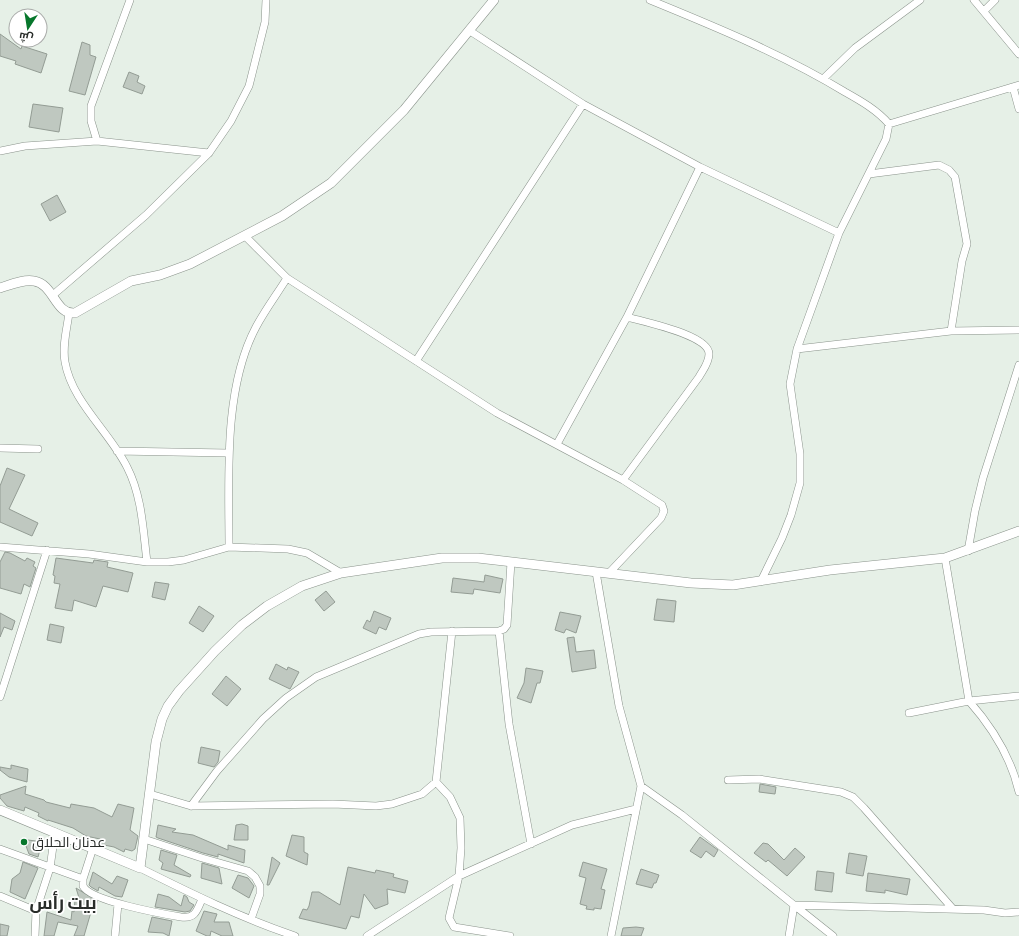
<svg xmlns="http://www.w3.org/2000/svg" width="1019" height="936" viewBox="0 0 1019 936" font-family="Manrope,Cairo,sans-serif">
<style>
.building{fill:#bfc8c0;stroke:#939c94}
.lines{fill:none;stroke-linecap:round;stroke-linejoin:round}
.minor-casing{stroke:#8a938b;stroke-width:8}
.tertiary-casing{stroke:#8a938b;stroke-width:10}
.minor{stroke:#fff;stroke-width:7}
.tertiary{stroke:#fff;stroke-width:9}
.poi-dot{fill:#07772c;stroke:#fff;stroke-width:1.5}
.labels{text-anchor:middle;stroke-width:3.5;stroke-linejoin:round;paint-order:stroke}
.poi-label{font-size:14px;fill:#282c29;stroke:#fff;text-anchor:start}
.district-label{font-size:18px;font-weight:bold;fill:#282c29;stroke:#fff}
</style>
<rect width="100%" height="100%" fill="#e6f0e7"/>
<path class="building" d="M0 34 21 49 22 46 47 54 41 73 15 64 16 61 0 56Z
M82 42 90 45V55L96 57 85 95 69 91Z
M129 72 139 76 137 82 145 86 142 94 123 87Z
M33 104 63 108 59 132 29 127Z
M57 195 66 212 50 221 41 204Z
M7 468 25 475 9 509 38 523 32 536 0 522V486Z
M5 552 10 553 25 561 27 558 35 562 33 566 36 568 30 587 24 584 21 594 0 588V562Z
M56 558 93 563 94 560 108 562 107 567 133 573 128 592 103 586 96 607 74 600 72 611 55 608 60 584 54 583 55 576 53 575Z
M485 575 503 579 500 593 474 589 473 594 451 592 453 578 484 582Z
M155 582 169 584 165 600 152 597Z
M326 591 335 602 324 611 315 600Z
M657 599 676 601 674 622 654 620Z
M199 606 214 616 203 632 189 623Z
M374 611 391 618 386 630 379 627 376 634 363 628 367 620 370 622Z
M560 612 581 616 576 633 566 629 564 633 555 630Z
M0 613 15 621 12 630 4 627 0 637Z
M50 624 64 627 61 643 47 640Z
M574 637 576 652 594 650 596 668 572 672 567 638Z
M276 664 287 670 288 667 299 672 290 689 269 679Z
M526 668 543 671 540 683H537L531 703 517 698 524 683Z
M226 676 241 689 227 706 212 694Z
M201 747 220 751 218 762 214 767 198 763Z
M11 765 28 769 27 782 9 777 0 770V767L11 769Z
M760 784 776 787 775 794 759 792Z
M26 786 25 794 44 800 46 802 70 808 71 804 94 808 112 817 118 804 134 808 130 830 138 836 135 849 132 851 125 849 124 852 114 847 99 844 100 839 86 836 73 828 48 820V821L38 816 39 813 25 807 24 811 7 806 0 798V795Z
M242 824 248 826V840H234L236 825Z
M158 825 176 829 172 832 193 835 228 850V845L245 850 244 863 218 854V857L203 853 158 838 156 837Z
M292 835 304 837V852L308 854 307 865 286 856Z
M700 837 718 850 714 857 706 851 701 858 690 851Z
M28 840 36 841 41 846 38 857 29 854 26 846Z
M763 843 768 844 784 860 795 848 805 857 787 876 768 860 766 862 754 853Z
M161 850 177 855 174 865 191 875 190 877 161 869 163 863 159 860Z
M849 853 867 856 863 876 846 873Z
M272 857 280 863 269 885H267Z
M23 862 38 868 25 899 10 892 12 879 20 873Z
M583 862 607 869 601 889 605 890 601 909 594 908V910L586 909 587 906 580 904 586 878 579 876Z
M202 863 219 868 222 884 201 878Z
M348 867 375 873 376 870 394 874 393 877 408 881 405 893 387 889 388 904 375 909 364 894 359 918 351 916 346 929 299 918 303 909 307 910 309 906 312 892H319L340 905Z
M641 869 659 875 656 883H654L652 888 636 884Z
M817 871 834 873 832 892 815 890Z
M93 872 112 884 117 876 128 880 122 897 115 896 99 887 98 891 91 887 89 885Z
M868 873 910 879 907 895 885 890V893L866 891Z
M238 875 248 878 254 886 249 898 232 888Z
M76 888 97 901 95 913 91 912 84 936H74L78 926 58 922 54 936H44L47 912 71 920 72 911 74 912 75 900 80 901Z
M158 894 169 897 181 906 184 895 187 897 189 902 194 905 190 911 185 912 155 907Z
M204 911 217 914 214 922H229L233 936H222L211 931 210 936H207L196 931Z
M152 917 172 921 169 936 163 933 148 932Z
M0 924 9 926 7 936H0Z
M636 927 644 928 641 936H621L623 928Z"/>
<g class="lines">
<g class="minor-casing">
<path id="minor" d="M130 0 91 106V121L97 141 209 153
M650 0C716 27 784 55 845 92 861 101 877 110 889 124L886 139 839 233 797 349 790 384 800 454V483L791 515 782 538 761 581
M974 0 1019 54
M984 11 995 0
M470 31 583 104 700 167 839 233
M823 79 855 48 920 0
M1013 87 1019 109
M889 124 1019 85
M0 151 25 146 97 141
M869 174 939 165 949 170 955 177 967 244 962 261 951 331
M245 236 287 278 497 413 623 480 662 505 664 511 661 518 609 573
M53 295 146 215 209 153 231 121 249 86 265 22 266 0
M69 313C67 329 62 346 65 362 72 402 109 431 127 467 142 496 143 529 147 562
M797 349 951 331 1019 330
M416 361 583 104
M557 444 627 317 700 167
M0 448 38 449
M117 451 228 453
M623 480 699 377C703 370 709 363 709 354 709 335 644 322 627 317
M0 547 89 554 147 562H168L184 560 229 547 288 549 307 553 341 573
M229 547C229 478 223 389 256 327 265 310 277 294 287 278
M968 551 975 511 983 478 1019 365
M596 572 619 706 641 786 611 936
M452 631 436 782 450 797 460 818 461 848 459 876 449 918 454 927 510 936
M499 631 509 724 531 844
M0 697 47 550
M969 701C992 727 1011 757 1019 792
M969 701 1019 696
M909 713 969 701 945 558
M728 780 759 779 841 792 853 797 864 808 953 909
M641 786 682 815 794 905 789 936
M150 794 191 806 333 804 376 806 392 804 422 794 436 782
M191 806 217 771 263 719 286 698 316 677 419 634 431 632 499 631 504 629 507 625 511 562
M144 839 202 858 248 871 255 877 260 886V894L251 919
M0 849 83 879 93 848
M140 868C190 893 241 918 295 936
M83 879C83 880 83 885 83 886 90 901 163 914 181 917 195 919 197 911 202 899
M0 896 36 911
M35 936 36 911 50 868 55 832
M115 936 118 904
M367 936 459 876 572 825 636 809
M833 936 794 905 984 910 1005 913 1019 912"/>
</g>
<g class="tertiary-casing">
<path id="tertiary" d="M0 288C10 285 23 279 34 281 54 284 55 315 75 313L131 281 160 275 190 264 282 216 331 183 404 110 494 0
M0 810 140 868 156 742 162 719 168 706 179 691 215 651 242 625 267 606 302 586 341 573 442 558H478L691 583 733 585 830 570 945 558 1019 531"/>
</g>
<use href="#minor" class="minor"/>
<use href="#tertiary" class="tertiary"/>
</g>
<circle class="poi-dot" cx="24" cy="842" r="4"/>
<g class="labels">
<g class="poi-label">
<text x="32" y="847">عدنان الحلاق</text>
</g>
<g class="district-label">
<text x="63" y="909">بيت رأس</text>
</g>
</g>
<g transform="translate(28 28) rotate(192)"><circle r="19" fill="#ffffff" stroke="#a9aba9"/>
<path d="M0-3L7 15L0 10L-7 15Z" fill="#07772c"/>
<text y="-6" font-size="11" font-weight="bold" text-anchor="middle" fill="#282c29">ش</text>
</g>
</svg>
